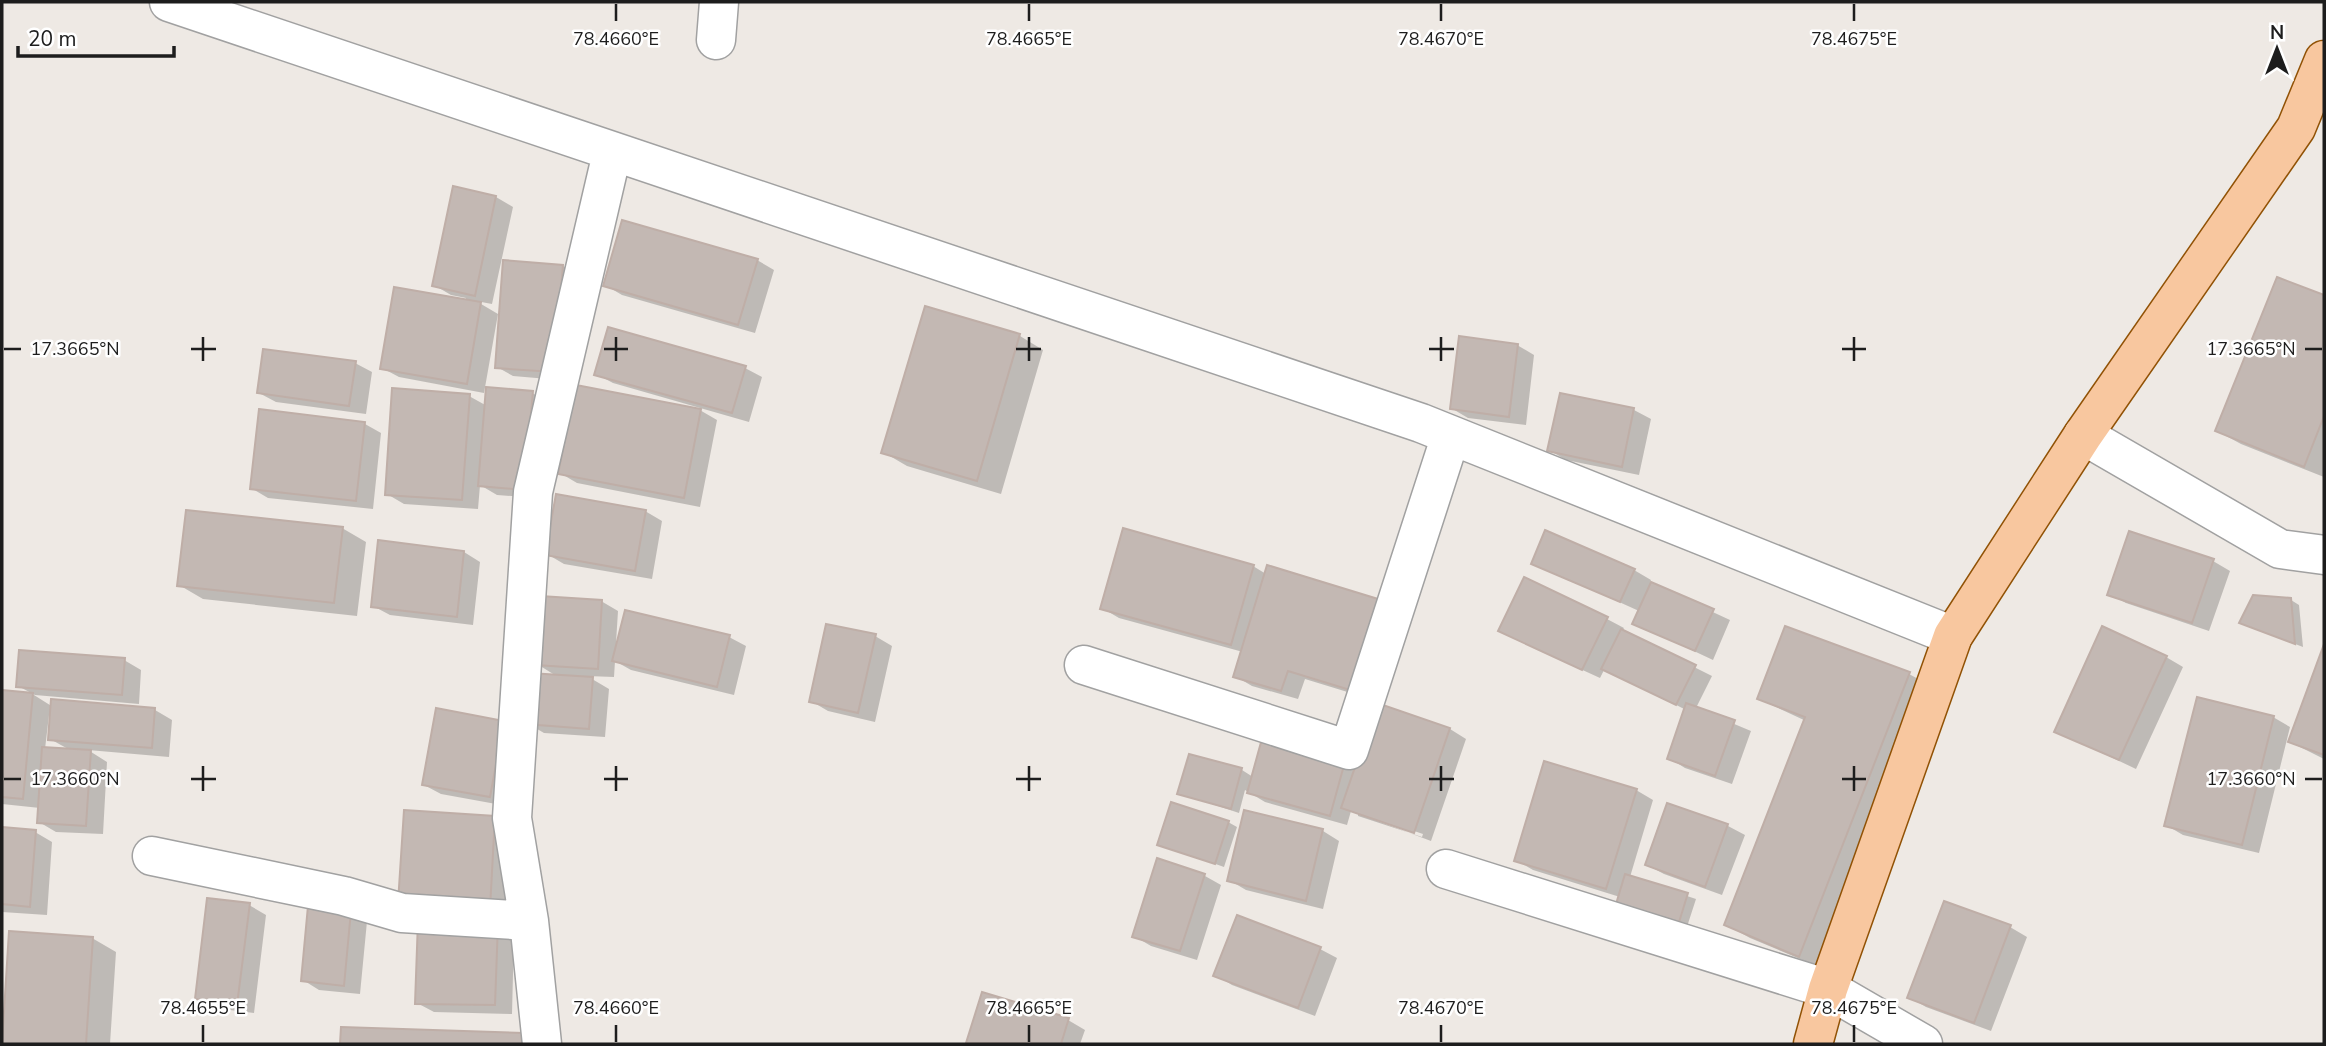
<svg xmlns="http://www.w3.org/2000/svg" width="2326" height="1046" viewBox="0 0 2326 1046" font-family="'Nunito Sans',sans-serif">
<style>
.shadow{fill:#0003;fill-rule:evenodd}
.building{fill:#c3b8b3;stroke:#bfaea7;stroke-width:2}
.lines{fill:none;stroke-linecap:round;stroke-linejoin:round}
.minor-casing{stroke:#a1a1a1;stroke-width:41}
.major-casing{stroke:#915205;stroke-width:41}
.minor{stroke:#fff;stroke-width:38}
.major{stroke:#f8c79f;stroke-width:38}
.ticks{fill:none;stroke:#1d1d1d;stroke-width:2.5}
.ticks-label{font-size:18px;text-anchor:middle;fill:#1d1d1d;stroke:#fff;stroke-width:5;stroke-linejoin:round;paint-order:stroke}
</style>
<rect width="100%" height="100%" fill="#eee9e4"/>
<path class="shadow" d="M496 197 513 207 492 304 476 301 498 314 484 393 399 377 382 368 465 301 466 298 451 295 434 285Z
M757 260 774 270 755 333 622 295 605 285Z
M563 266 580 276 571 381 513 376 497 367Z
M2278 279 2324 297V477L2241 444 2217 431Z
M926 308 1020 336 1043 350 1001 494 907 466 883 452Z
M1517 345 1534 355 1526 425 1468 418 1451 408Z
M355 363 372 372 366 414 276 402 259 393Z
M745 368 762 377 749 422 613 383 596 374Z
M532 393 549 402 541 498 497 495 480 485 478 509 404 504 387 494 469 396 487 406Z
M1561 395 1634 410 1651 419 1639 475 1566 460 1549 450Z
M698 409 717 420 700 507 577 483 560 473Z
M365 424 381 433 373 509 268 498 251 488Z
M645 511 662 521 652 579 564 564 547 554Z
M342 528 366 542 357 616 203 599 179 585Z
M1546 532 1634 570 1651 580 1650 583 1730 620 1713 660 1634 623 1639 611 1533 563Z
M464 552 480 562 473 625 390 615 373 606Z
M2213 561 2230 571 2209 631 2126 603 2109 594Z
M1253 566 1266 574 1367 698 1305 679 1298 699 1252 686 1235 676 1243 652 1119 618 1102 608Z
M2291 600 2299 605 2303 647 2250 627Z
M601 601 618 611 616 643 729 637 746 646 734 695 631 670 615 661 614 677 587 676 609 689 605 737 544 733 527 723 558 677 537 664Z
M1607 619 1624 628 1622 631 1712 676 1696 708 1751 731 1732 784 1685 768 1669 758 1686 710 1605 668 1600 678 1517 640Z
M875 636 892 646 875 722 828 711 811 701Z
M2324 649V759L2290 742Z
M2166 657 2183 667 2136 769 2056 731Z
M124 660 141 670 139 704 35 695 18 686Z
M1909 674 1933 687 1824 969 1750 938 1727 925 1806 721 1759 699Z
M2 692 34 695 53 707V701L155 710 172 720 169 757 88 750 107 762 103 834 56 832 39 822 40 808 2 804ZM49 715H52L50 739 70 750 45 749Z
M1378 705 1450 729 1466 739 1431 841 1351 811 1347 825 1265 802 1245 790 1239 813 1179 793 1190 756 1242 770 1253 777 1346 760ZM1358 812 1423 834 1422 837 1358 816Z
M2273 717 2290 727 2259 853 2183 835 2166 825Z
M503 723 507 806 441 794 424 785Z
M1636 790 1653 800 1630 877 1696 899 1684 936 1620 897 1533 870 1516 860Z
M1668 805 1728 826 1745 835 1722 895 1664 874 1647 865Z
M406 812 512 828 506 918Z
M1245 812 1323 831 1339 841 1323 909 1246 890 1229 880Z
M1228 822 1237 827 1224 867 1159 844Z
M2 829 35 832 52 842 47 915 2 912Z
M1158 861 1205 876 1221 885 1197 960 1151 946 1134 936Z
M311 897 368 911 360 994 319 990 303 980Z
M249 905 266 915 254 1013 214 1008 197 998Z
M420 922 514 934 512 1014 434 1012 417 1003Z
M2010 927 2027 937 1991 1031 1926 1007 1909 997Z
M92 938 116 952 110 1044H2V1015L6 1018Z
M1320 949 1337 958 1315 1016 1232 985 1216 975Z
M1068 1020 1085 1030 1080 1044 968 1042Z
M343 1029 522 1035 539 1044H342Z"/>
<path class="building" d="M453 186 496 196 475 296 432 286Z
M622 220 758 259 738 325 603 286Z
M503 260 563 265 554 372 495 368Z
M2277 277 2324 295V416L2304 467 2215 431Z
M394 287 481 302 467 384 380 369Z
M925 306 1020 334 977 481 881 453Z
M608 327 746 366 732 413 594 375Z
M1459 336 1518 344 1509 417 1450 409Z
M263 349 356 361 349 406 257 393Z
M576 385 701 409 684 498 558 474Z
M486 387 533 391 524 490 478 486Z
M392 388 470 394 462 500 385 495Z
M1560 393 1634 408 1622 467 1547 451Z
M259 409 365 422 356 501 250 489Z
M556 494 646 510 635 571 545 555Z
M186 510 343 527 334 603 177 586Z
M1123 528 1254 565 1231 645 1100 609Z
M1545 530 1635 569 1620 602 1531 564Z
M2129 531 2214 559 2192 623 2107 595Z
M378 540 464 551 457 617 371 607Z
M1267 565 1378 599 1350 690 1288 671 1281 691 1233 677Z
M1524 577 1608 617 1582 670 1498 631Z
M1651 582 1714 609 1695 651 1632 624Z
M2253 595 2291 598 2295 644 2239 623Z
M540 596 602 600 598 669 535 665Z
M625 610 730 635 717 687 612 661Z
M826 624 876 634 858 713 809 702Z
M1785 626 1910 672 1799 957 1724 925 1805 717 1757 699Z
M2102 626 2167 656 2119 760 2054 732Z
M1621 629 1696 665 1676 705 1601 669Z
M2324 644V755L2288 742Z
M19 650 125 658 122 695 16 687Z
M529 673 593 677 589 729 525 724Z
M2 690 33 693 23 799 2 797Z
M2197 697 2274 716 2242 845 2164 826Z
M51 699 155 708 152 748 48 740Z
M1377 703 1450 728 1414 833 1341 808Z
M1686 703 1735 720 1715 776 1667 759Z
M436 708 504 721 490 797 422 785Z
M1263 735 1346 758 1330 816 1247 793Z
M42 747 91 750 86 826 37 823Z
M1189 754 1242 768 1231 809 1177 794Z
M1544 761 1637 789 1606 889 1514 861Z
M1171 802 1229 821 1215 864 1157 845Z
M1667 803 1728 824 1705 887 1645 865Z
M404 810 495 816 490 909 398 903Z
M1244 810 1323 829 1306 901 1227 881Z
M2 827 36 830 30 907 2 904Z
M1157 858 1205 874 1180 951 1132 937Z
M1625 874 1688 893 1676 932 1613 914Z
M309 895 352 900 344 986 301 981Z
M207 898 250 903 237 1005 195 999Z
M1944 901 2011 925 1974 1023 1907 998Z
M1237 915 1321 947 1298 1008 1213 976Z
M418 920 498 923 495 1005 415 1004Z
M9 931 93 937 86 1044H2Z
M982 992 1069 1018 1061 1044 966 1043Z
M341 1027 523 1033 522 1044H340Z"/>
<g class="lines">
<g class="minor-casing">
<path id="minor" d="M169 2 1421 423 1953 636
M716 40 719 2
M2083 435 2280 549 2324 555
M1084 665 1349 750 1451 435
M152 856 344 896 402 913 529 921
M1446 869 1828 989 1923 1044
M542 1044 529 921 512 818 533 492 612 153"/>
</g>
<g class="major-casing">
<path id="major" d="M1813 1044 1828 989 1953 636 2083 435 2296 128 2324 60"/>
</g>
<use href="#minor" class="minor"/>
<use href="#major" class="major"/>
</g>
<path class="ticks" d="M616 4V21M1029 4V21M1441 4V21M1854 4V21M203 337V361M616 337V361M1029 337V361M1441 337V361M1854 337V361M4 349H21M191 349H216M604 349H628M1016 349H1041M1429 349H1454M1842 349H1866M2305 349H2322M203 766V791M616 766V791M1029 766V791M1441 766V791M1854 766V791M4 779H21M191 779H216M604 779H628M1016 779H1041M1429 779H1454M1842 779H1866M2305 779H2322M203 1025V1042M616 1025V1042M1029 1025V1042M1441 1025V1042M1854 1025V1042"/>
<g class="ticks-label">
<text x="616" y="45">78.4660°E</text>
<text x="1029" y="45">78.4665°E</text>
<text x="1441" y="45">78.4670°E</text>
<text x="1854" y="45">78.4675°E</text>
<text x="75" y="355">17.3665°N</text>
<text x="2251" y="355">17.3665°N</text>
<text x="75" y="785">17.3660°N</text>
<text x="2251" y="785">17.3660°N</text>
<text x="203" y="1014">78.4655°E</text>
<text x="616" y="1014">78.4660°E</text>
<text x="1029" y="1014">78.4665°E</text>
<text x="1441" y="1014">78.4670°E</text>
<text x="1854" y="1014">78.4675°E</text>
</g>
<rect width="2326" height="1046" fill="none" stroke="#1d1d1d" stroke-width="7"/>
<g transform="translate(2277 49)" stroke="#ffffff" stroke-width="5" paint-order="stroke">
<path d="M0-5L12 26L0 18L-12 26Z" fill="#1d1d1d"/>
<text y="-10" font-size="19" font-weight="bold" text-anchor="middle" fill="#1d1d1d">N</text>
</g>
<path d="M18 46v10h156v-10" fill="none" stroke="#1d1d1d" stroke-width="3.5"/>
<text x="28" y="46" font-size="21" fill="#1d1d1d" stroke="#ffffff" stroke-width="5" paint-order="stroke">20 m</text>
</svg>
